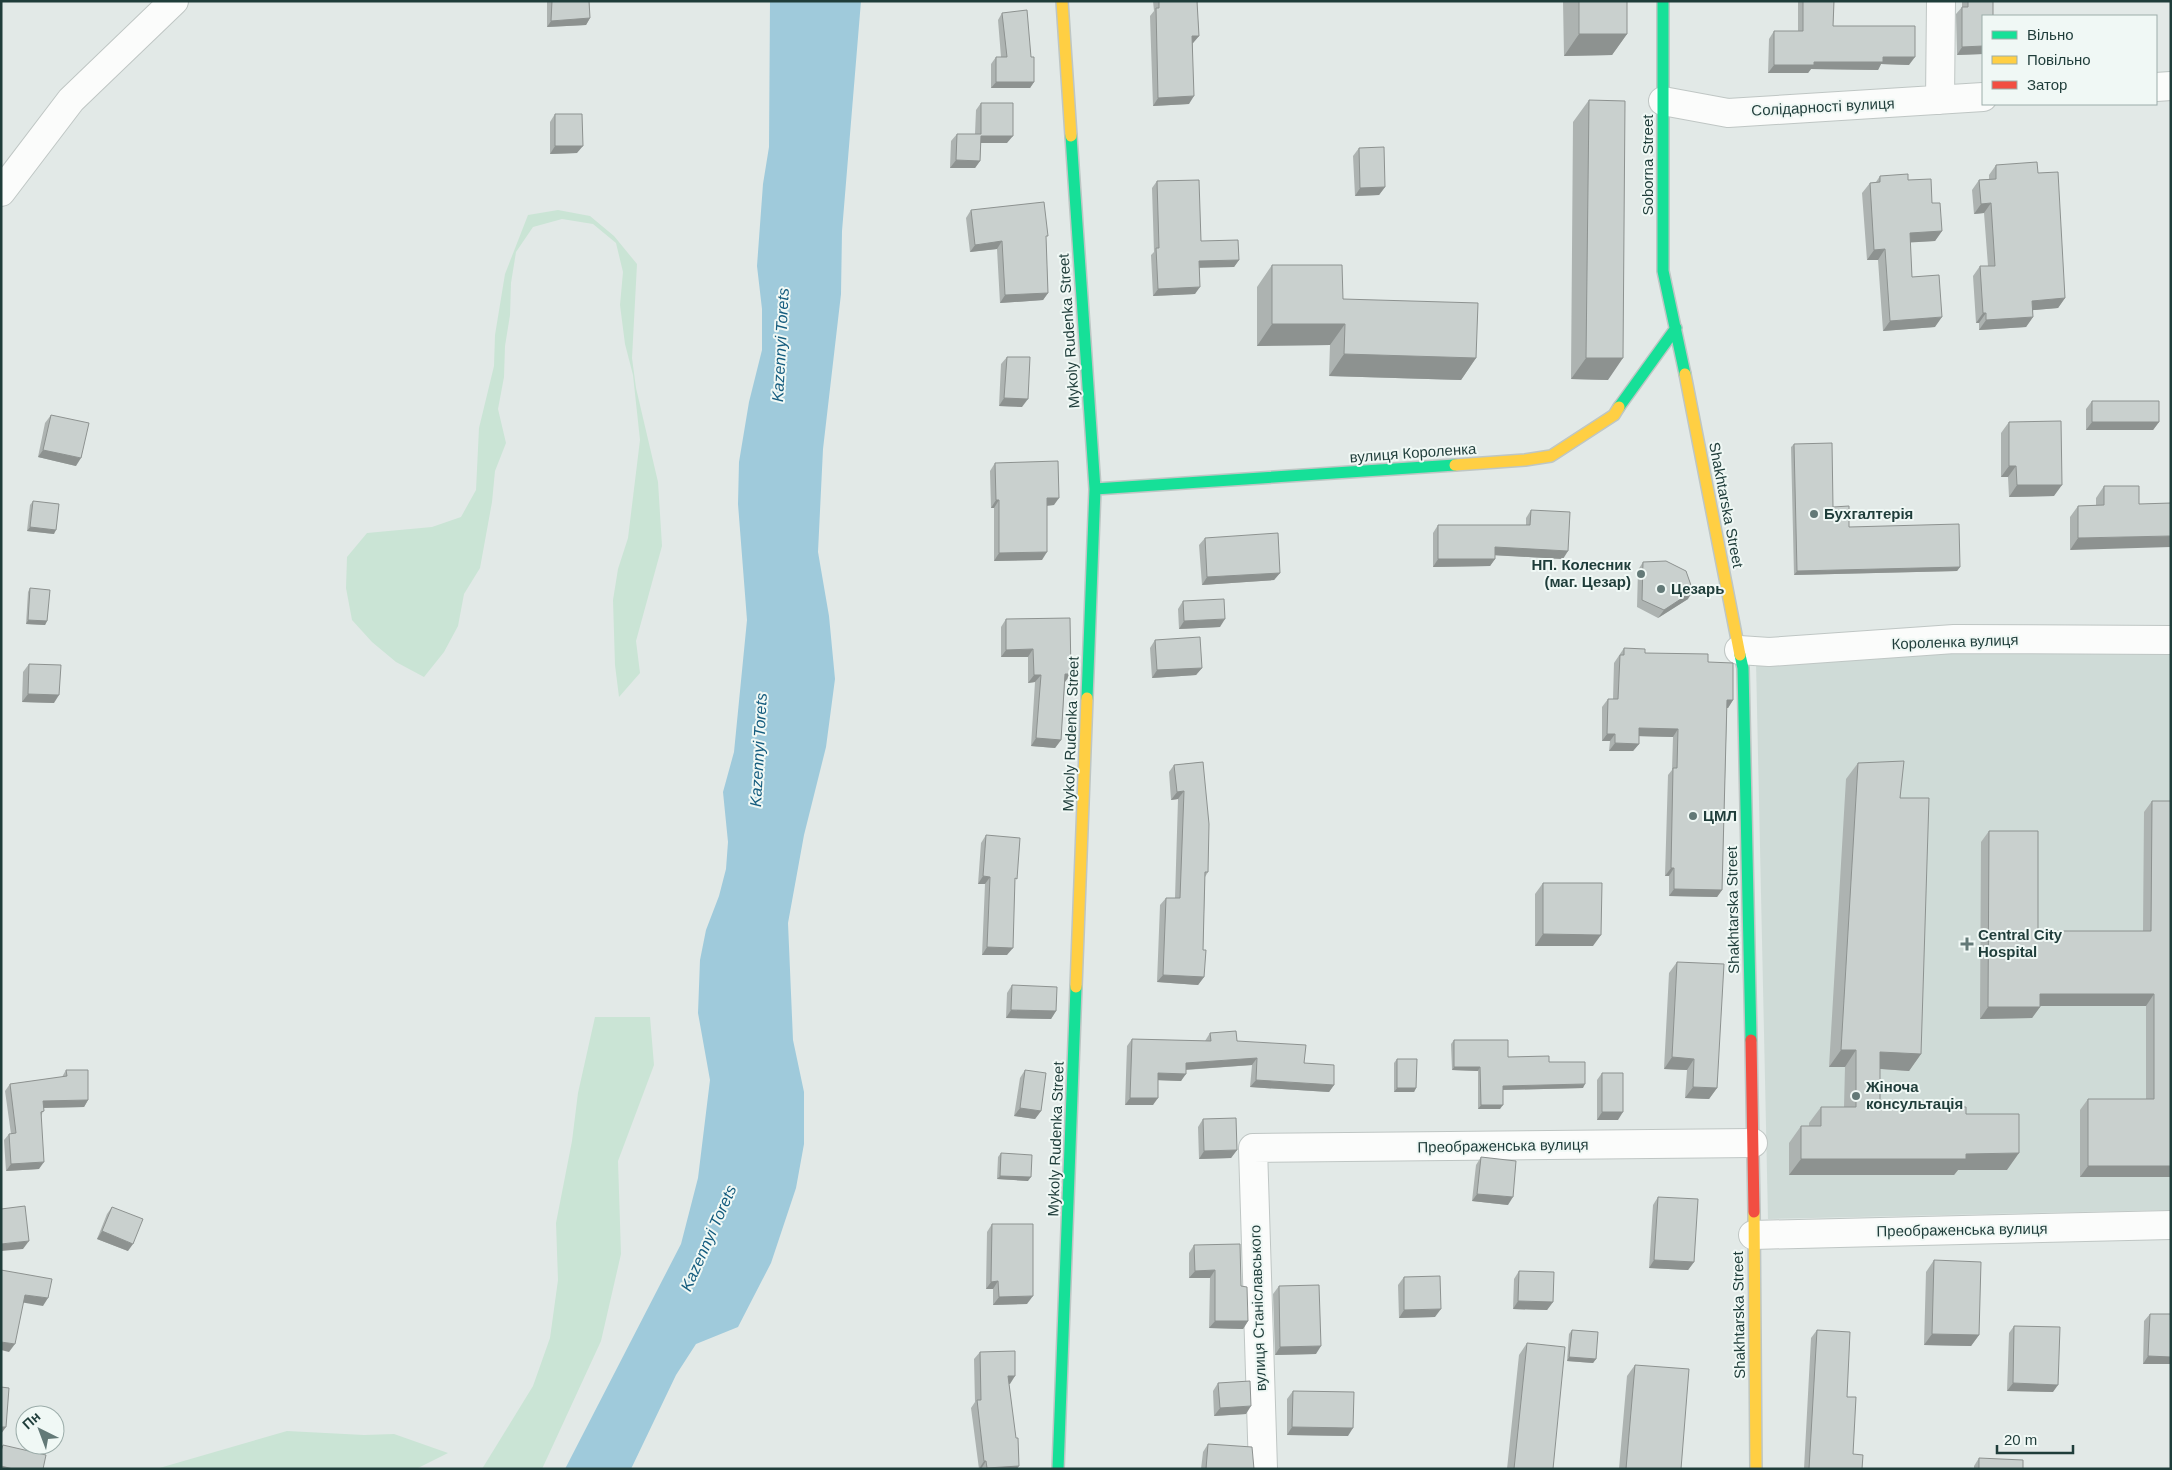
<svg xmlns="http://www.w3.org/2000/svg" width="2172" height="1470" viewBox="0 0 2172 1470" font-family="Helvetica,sans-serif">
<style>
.built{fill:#cfdbd7}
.green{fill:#cae4d5}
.water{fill:#9fcadb}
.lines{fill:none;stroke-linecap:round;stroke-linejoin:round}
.street-casing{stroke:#bfc6c4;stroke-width:30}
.fast-casing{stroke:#bec6c4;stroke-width:14}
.slow-casing{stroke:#bec6c4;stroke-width:14}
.jam-casing{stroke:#bec6c4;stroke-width:14}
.street{stroke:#fbfcfb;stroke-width:28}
.fast{stroke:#16e098;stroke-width:11}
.slow{stroke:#ffcf43;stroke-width:11}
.jam{stroke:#f24e42;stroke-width:11}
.wall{fill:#adb3b1}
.shaded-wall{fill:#8d9290}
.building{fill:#c9d0ce;stroke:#8d9290}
.poi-dot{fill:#637977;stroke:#f0f8f5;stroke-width:2}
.labels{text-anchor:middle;stroke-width:4;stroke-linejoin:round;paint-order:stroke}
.street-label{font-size:15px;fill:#1f3d3a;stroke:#f0f8f5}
.poi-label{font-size:15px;font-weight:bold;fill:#1f3d3a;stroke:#f0f8f5;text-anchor:start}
.water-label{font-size:16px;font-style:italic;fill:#145c7e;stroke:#f0f8f5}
</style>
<rect width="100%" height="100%" fill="#e2e9e7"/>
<path class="built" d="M2171 651V1210L1768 1219 1756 661 1952 652Z"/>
<path class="green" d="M558 210 590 216 614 236 637 264 632 358 636 388 658 482 662 546 636 641 640 673 619 697 615 665 613 600 618 569 628 538 640 440 633 375 625 344 620 305 623 272 616 243 593 224 562 219 533 227 516 252 511 283 510 315 505 346 504 377 498 409 506 443 495 471 492 502 480 568 464 594 458 626 444 652 424 677 396 662 372 642 352 620 346 588 347 557 367 533 432 527 461 517 476 490 479 428 494 366 495 335 505 274 528 215Z
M595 1017H650L654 1065 618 1161 621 1254 601 1341 542 1469H482L533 1386 550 1338 558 1280 556 1223 572 1141 578 1093Z
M287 1431 364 1435 394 1434 448 1453 418 1468 401 1469H156Z"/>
<path class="water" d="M770 1H861L842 231 841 294 823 449 818 552 829 616 835 679 826 747 804 835 788 923 793 1040 804 1092V1144L796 1188 771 1263 738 1327 696 1344 676 1375 631 1469H565L681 1244 698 1178 710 1080 698 1013 700 960 706 930 719 896 726 869 728 842 723 792 734 752 747 620 738 504 739 462 749 402 762 350V309L757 266 763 184 769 147Z"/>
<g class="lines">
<g class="street-casing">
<path id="street" d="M2156 87 2171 86
M1940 100 1941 1
M1663 101 1728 113 1983 97
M1 192 71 100 174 1
M1739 650 1769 652 1954 639 2171 640
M1753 1235 2171 1225
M1263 1469 1253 1148 1753 1143"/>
</g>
<g class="fast-casing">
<path id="fast" d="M1663 1V271L1685 374
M1071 136 1095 489 1087 698
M1619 407 1676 328
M1095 489 1455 465
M1740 655 1743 668 1751 1040
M1058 1469 1076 987"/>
</g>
<g class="slow-casing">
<path id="slow" d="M1062 1 1071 136
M1685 374 1740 655
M1455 465 1525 460 1551 456 1614 415 1619 407
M1076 987 1087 698
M1754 1212 1756 1469"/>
</g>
<g class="jam-casing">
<path id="jam" d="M1751 1040 1754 1212"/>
</g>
<use href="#street" class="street"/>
<use href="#fast" class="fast"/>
<use href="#slow" class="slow"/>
<use href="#jam" class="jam"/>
</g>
<path class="wall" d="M547 1H589L590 18 586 25 547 27Z
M1153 1H1199L1197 3 1199 36 1193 43 1189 104 1153 106 1150 16 1154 11Z
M1563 1H1627V34L1612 55 1564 56Z
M1798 1H1834L1833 26 1909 65 1881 64 1878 70 1811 69 1808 73H1768L1769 39 1774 31H1798Z
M1962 1H1993L1983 16V54L1957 55 1956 14 1962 7Z
M1002 13 1034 82 1030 88H991V64L996 57H1001L998 20Z
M1589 100 1608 380 1571 379 1573 122Z
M981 103 1007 143H981L980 161 975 168H950L951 141 957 134H975L976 110Z
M555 114 577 153 550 154V122Z
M1359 148 1385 187 1379 195 1355 196 1353 156Z
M1996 165 2038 173 2065 298 2058 308 2033 310V317L2026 327 1979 330V323H1976L1973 276 1980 266H1988L1984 213 1974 214 1972 190 1979 180 1989 179V175Z
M1880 176 1908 180 1932 203 1942 231 1935 241 1910 242 1912 277 1935 327 1883 331 1878 260H1867L1862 193 1870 183 1876 182Z
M1157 181 1201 241 1239 260 1234 267H1199L1195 294 1153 296 1151 255 1154 252 1152 188Z
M971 210 1046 239 1048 293 1043 300 1000 303 997 249 970 252 966 218Z
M1272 265 1343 299 1476 358 1461 380 1329 376 1330 345 1257 346V287Z
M1007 357 1022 407 999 406 1001 364Z
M2092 401 2159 422 2153 430H2086V409Z
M51 415 76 466 38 457 45 423Z
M2009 422 2054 496 2009 497 2008 477H2001V433Z
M1794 444 1833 507 1849 527 1960 567 1957 571 1794 575 1791 447Z
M995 463 1054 505 1047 506 1042 560 994 561V508H991L990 471Z
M2104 486H2139L2070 550V517L2078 506 2096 505V498Z
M33 501 54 534 27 531 30 505Z
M1531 510 1563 559 1495 555V559L1490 566 1433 567V533L1438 525H1526V518Z
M1205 538 1280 573 1274 580 1202 585 1199 545Z
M1643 562 1688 599 1658 618 1637 607 1638 570Z
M30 588 47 621 45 625 26 624 28 592Z
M1183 601 1220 627 1179 629 1178 609Z
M1006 619 1065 682 1061 740 1055 748 1031 746 1035 682 1028 683V657H1001V627Z
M1155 640 1202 668 1196 675 1152 678 1150 648Z
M1624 648 1645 653 1708 662 1733 700 1728 708H1727L1722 890 1717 897 1669 896V876H1665L1668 775 1672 770 1673 737 1639 736V744L1633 751H1609L1610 741H1602V707L1608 699H1613L1614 663Z
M29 664 54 703 22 702 23 672Z
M1203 762 1208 872 1205 877 1203 950 1204 977 1198 985 1157 982 1160 905 1166 898H1175L1178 799 1171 800 1169 772 1174 765Z
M1858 763 1900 798 1921 1054 1909 1071 1880 1069V1107L1966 1114 2007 1170H1958L1954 1175H1789V1143L1801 1126H1809V1123L1821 1107H1844L1845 1067H1829L1846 779Z
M2152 801H2171V1177H2080V1110L2088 1099H2146V1006H2040V1007L2032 1018 1980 1019 1981 842 1989 831 2038 931H2143L2144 812Z
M986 835 1015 881 1007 955H982L985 884H978L981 843Z
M1543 883 1593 946H1535V894Z
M1677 962 1717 1088 1709 1099 1685 1098 1687 1070 1664 1069 1669 973Z
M1012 985 1056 1011 1051 1019 1006 1018 1007 993Z
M1210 1033 1304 1063 1334 1085 1329 1092 1250 1087 1252 1065 1186 1070 1181 1081 1158 1080 1153 1105H1125L1127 1046 1132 1039 1205 1041Z
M1454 1040 1508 1057 1549 1062 1583 1088 1503 1090 1500 1109H1478V1071L1452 1070 1451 1044Z
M1397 1059 1416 1088 1414 1092H1394V1063Z
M66 1070 88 1100 84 1107 44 1108 41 1117 39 1169 6 1171 4 1140 9 1134H11L5 1091 10 1084 62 1077Z
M1025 1070 1041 1111 1035 1119 1014 1116 1020 1078Z
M1602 1073 1618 1120H1597V1080Z
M1203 1119 1237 1150 1231 1158 1199 1159 1198 1127Z
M1001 1153 1028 1181 997 1179 998 1157Z
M1481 1157 1508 1205 1472 1201 1476 1165Z
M1658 1197 1694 1262 1688 1270 1649 1268 1653 1205Z
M112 1207 128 1251 97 1239 107 1214Z
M992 1224 1027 1304 993 1305V1289H986L987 1232Z
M1194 1245 1241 1286 1248 1321 1243 1329 1209 1328 1210 1278H1189V1253Z
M1934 1260 1979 1335 1971 1346 1924 1345 1926 1272Z
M1519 1271 1553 1302 1547 1310 1513 1309 1514 1279Z
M1404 1277 1435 1317 1399 1318 1398 1285Z
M1279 1286 1316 1354 1275 1355 1273 1294Z
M2150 1314H2171V1364H2143L2144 1321Z
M2014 1326 2053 1392 2007 1391 2009 1333Z
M1572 1330 1596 1359 1593 1363 1567 1361 1569 1334Z
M1817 1330 1847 1397 1853 1454 1862 1469H1804L1811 1338Z
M1527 1343 1553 1469H1507L1519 1355Z
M980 1352 1010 1384H1009L1017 1469H979L971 1408 975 1402 974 1359Z
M1635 1365 1681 1469H1619L1627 1376Z
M1218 1383 1246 1414 1214 1416 1213 1391Z
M1293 1391 1348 1436 1287 1435V1399Z
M1208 1444 1254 1469H1201L1203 1452Z
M1979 1458 2023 1469H1974V1466Z"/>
<path class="shaded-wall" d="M590 18 586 25 547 27 551 21Z
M1579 34H1627L1612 55 1564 56Z
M1192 36H1199L1193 43 1187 44Z
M1983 46V54L1957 55 1962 47Z
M1883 57H1915L1909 65 1881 64 1878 70 1811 69 1808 73H1768L1774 65Z
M996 82H1034L1030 88H991Z
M1194 96 1189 104 1153 106 1158 98Z
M981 136H1013L1007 143H976Z
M555 146H583L577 153 550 154Z
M956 160 980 161 975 168H950Z
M1385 187 1379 195 1355 196 1360 188Z
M1991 203 1984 213 1974 214 1981 204Z
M1942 231 1935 241 1902 243 1910 233Z
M1002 241 997 249 970 252 975 245Z
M1885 249 1878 260H1867L1874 250Z
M1239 260 1234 267 1194 268 1199 261Z
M1200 287 1195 294 1153 296 1158 289Z
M1048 293 1043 300 1000 303 1005 295Z
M2065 298 2058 308 2025 311 2032 301Z
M1983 313H1986L1979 323H1976Z
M1942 317 1935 327 1883 331 1890 321Z
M2033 317 2026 327 1979 330 1986 320Z
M1272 324H1345L1330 345 1257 346Z
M1344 354 1476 358 1461 380 1329 376Z
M1586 358H1623L1608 380 1571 379Z
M1004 398 1028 399 1022 407 999 406Z
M2092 422H2159L2153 430H2086Z
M43 450 81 458 76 466 38 457Z
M2009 466H2016L2008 477H2001Z
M2017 485H2062L2054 496 2009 497Z
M1047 498H1059L1054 505 1041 506Z
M996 500H999L994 508H991Z
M30 527 56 530 54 534 27 531Z
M2171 536V547L2070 550 2078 538Z
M1495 547 1568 551 1563 559 1490 555Z
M1047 552 1042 560 994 561 999 553Z
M1438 559H1495L1490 566 1433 567Z
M1960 567 1957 571 1794 575 1797 571Z
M1280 573 1274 580 1202 585 1207 577Z
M1693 591 1688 599 1658 618 1664 610Z
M1225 619 1220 627 1179 629 1184 621Z
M28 620 47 621 45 625 26 624Z
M1033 649 1028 657H1001L1006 650Z
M1202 668 1196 675 1152 678 1157 670Z
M1065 674H1071L1065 682H1060Z
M1034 675H1041L1035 682 1028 683Z
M28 694 59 695 54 703 22 702Z
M1727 700H1733L1728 708H1722Z
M1639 728 1678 729 1673 737 1634 736Z
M1607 734H1615L1610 741H1602Z
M1036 738 1061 740 1055 748 1031 746Z
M1615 743 1639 744 1633 751H1609Z
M1184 791 1178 799 1171 800 1177 792Z
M1671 868H1674L1669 876H1665Z
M983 876 990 877 985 884H978Z
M1674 889 1722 890 1717 897 1669 896Z
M1543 934 1601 935 1593 946H1535Z
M987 947 1013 948 1007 955H982Z
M1163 975 1204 977 1198 985 1157 982Z
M2040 994H2154L2146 1006H2032Z
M1988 1007H2040L2032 1018 1980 1019Z
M1011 1010 1056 1011 1051 1019 1006 1018Z
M1841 1050H1856L1845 1067H1829Z
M1880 1052 1921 1054 1909 1071 1869 1068Z
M1672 1057 1694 1059 1687 1070 1664 1069Z
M1257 1058 1252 1065 1181 1070 1186 1063Z
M1454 1067H1480L1478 1071 1452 1070Z
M1158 1073 1186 1074 1181 1081 1153 1080Z
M1256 1080 1334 1085 1329 1092 1250 1087Z
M1585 1084 1583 1088 1500 1090 1503 1086Z
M1693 1087 1717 1088 1709 1099 1685 1098Z
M1397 1088H1416L1414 1092H1394Z
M1130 1098H1158L1153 1105H1125Z
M88 1100 84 1107 38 1108 43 1101Z
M1481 1105H1503L1500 1109H1478Z
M1020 1108 1041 1111 1035 1119 1014 1116Z
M1602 1112H1623L1618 1120H1597Z
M1237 1150 1231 1158 1199 1159 1204 1151Z
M2019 1153 2007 1170H1958L1954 1175H1789L1801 1159 1966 1154Z
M44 1162 39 1169 6 1171 11 1164Z
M2088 1166H2171V1177H2080Z
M1000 1176 1031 1177 1028 1181 997 1179Z
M1477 1194 1513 1197 1508 1205 1472 1201Z
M102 1231 133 1244 128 1251 97 1239Z
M29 1241 23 1249 1 1251V1244Z
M1654 1260 1694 1262 1688 1270 1649 1268Z
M1215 1270 1210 1278H1189L1195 1271Z
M998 1281 993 1289H986L991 1282Z
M25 1295 48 1298 43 1306 20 1302Z
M1033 1296 1027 1304 993 1305 999 1297Z
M1518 1301 1553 1302 1547 1310 1513 1309Z
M1441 1309 1435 1317 1399 1318 1404 1310Z
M1215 1321H1248L1243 1329 1209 1328Z
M1932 1334 1979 1335 1971 1346 1924 1345Z
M1 1342 15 1344 9 1352 1 1350Z
M1321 1346 1316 1354 1275 1355 1280 1347Z
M2148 1356 2171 1357V1364H2143Z
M1569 1357 1596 1359 1593 1363 1567 1361Z
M1008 1376H1015L1010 1384H1003Z
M2013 1383 2058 1385 2053 1392 2007 1391Z
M1251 1406 1246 1414 1214 1416 1220 1408Z
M1 1427H6L1 1434Z
M1292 1427 1353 1428 1348 1436 1287 1435Z
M984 1461H986L981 1469H979Z
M1 1466 13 1469H1Z
M1019 1466 1017 1469H986L987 1468Z"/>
<path class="building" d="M552 1H589L590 18 551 21Z
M1159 1H1197L1199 36H1192L1194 96 1158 98 1156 8H1159Z
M1579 1H1627V34H1579Z
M1803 1H1834L1833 26H1915V57H1883V62H1814V65H1774V31H1803Z
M1968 1H1993V16H1983V46L1962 47V7H1968Z
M1027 10 1031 57H1034V82H996V57H1007L1002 13Z
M1589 100 1625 101 1623 358H1586Z
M981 103H1013V136H981L980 161 956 160 957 134H981Z
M555 114H582L583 146H555Z
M1384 147 1385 187 1360 188 1359 148Z
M2037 162 2038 173 2058 172 2065 298 2032 301 2033 317 1986 320V313H1983L1980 266H1995L1991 203 1981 204 1979 180 1996 179V165Z
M1908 174V180L1931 179 1932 203H1940L1942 231 1910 233 1912 277 1939 275 1942 317 1890 321 1885 249 1874 250 1870 183 1880 182V176Z
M1199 180 1201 241 1238 240 1239 260 1199 261 1200 287 1158 289 1156 248H1159L1157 181Z
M1044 202 1048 236H1046L1048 293 1005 295 1002 241 975 245 971 210Z
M1272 265H1342L1343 299 1478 303 1476 358 1344 354 1345 324H1272Z
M1007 357H1030L1028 399 1004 398Z
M2092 401H2159V422H2092Z
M51 415 89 423 81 458 43 450Z
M2061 421 2062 485H2017L2016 466H2009V422Z
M1832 443 1833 507 1849 506V527L1959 524 1960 567 1797 571 1794 444Z
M1058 461 1059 498H1047V552L999 553V500H996L995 463Z
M2104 486H2139V504L2171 503V536L2078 538V506L2104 505Z
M33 501 59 504 56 530 30 527Z
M1531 510 1570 512 1568 551 1495 547V559H1438V525H1530Z
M1278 533 1280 573 1207 577 1205 538Z
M1666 561 1686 571 1693 591 1664 610 1642 600 1643 562Z
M30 588 50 590 47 621 28 620Z
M1224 599 1225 619 1184 621 1183 601Z
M1070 618 1071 674H1065L1061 740 1036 738 1041 675H1034L1033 649 1006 650V619Z
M1200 637 1202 668 1157 670 1155 640Z
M1624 648 1645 649V653L1708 654V662L1733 663V700H1727L1722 890 1674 889V868H1671L1673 768H1677L1678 729 1639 728V744L1615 743V734H1607L1608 699H1618L1620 655H1624Z
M29 664 61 665 59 695 28 694Z
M1904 761 1900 798H1929L1921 1054 1880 1052V1107H1966V1114H2019V1153L1966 1154V1159H1801V1126H1821V1107H1856V1050H1841L1858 763Z
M1203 762 1209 824 1208 872H1205L1203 950H1206L1204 977 1163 975 1166 898H1180L1184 791 1177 792 1174 765Z
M2152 801H2171V1166H2088V1099H2154V994H2040V1007H1988L1989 831H2038V931H2151Z
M986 835 1020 838 1017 879 1015 878 1013 948 987 947 990 877 983 876Z
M1543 883H1602L1601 935 1543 934Z
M1677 962 1724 964 1717 1088 1693 1087 1694 1059 1672 1057Z
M1012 985 1057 987 1056 1011 1011 1010Z
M1236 1031 1237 1041 1306 1045 1304 1063 1334 1065V1085L1256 1080 1257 1058 1186 1063V1074L1158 1073V1098H1130L1132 1039 1211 1041 1210 1033Z
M1454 1040H1508V1057L1549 1056V1062H1585V1084L1503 1086V1105H1481L1480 1067H1454Z
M1397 1059H1417L1416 1088H1397Z
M66 1070H88V1100L43 1101 44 1111 41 1112 44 1162 11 1164 9 1134 16 1133 10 1084 67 1076Z
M1025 1070 1046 1073 1041 1111 1020 1108Z
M1602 1073H1623V1112H1602Z
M1236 1118 1237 1150 1204 1151 1203 1119Z
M1001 1153 1032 1155 1031 1177 1000 1176Z
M1481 1157 1516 1161 1513 1197 1477 1194Z
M1658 1197 1698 1199 1694 1262 1654 1260Z
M25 1206 29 1241 1 1244V1209Z
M112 1207 143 1219 133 1244 102 1231Z
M992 1224H1033V1296L999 1297 998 1281 991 1282Z
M1240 1244 1241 1286 1247 1287 1248 1321H1215V1270L1195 1271 1194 1245Z
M1934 1260 1981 1262 1979 1335 1932 1334Z
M1 1270 52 1279 48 1298 25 1295 15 1344 1 1342Z
M1519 1271 1554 1272 1553 1302 1518 1301Z
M1440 1276 1441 1309 1404 1310V1277Z
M1319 1285 1321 1346 1280 1347 1279 1286Z
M2150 1314H2171V1357L2148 1356Z
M2014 1326 2060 1327 2058 1385 2013 1383Z
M1572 1330 1598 1332 1596 1359 1569 1357Z
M1817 1330 1850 1332 1847 1397H1856L1853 1454 1863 1455 1862 1469H1809Z
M1527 1343 1565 1347 1553 1469H1514Z
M1015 1351V1376H1008L1016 1438H1018L1019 1466 987 1468 986 1461H984L977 1400H981L980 1352Z
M1635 1365 1689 1369 1681 1469H1626Z
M1250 1381 1251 1406 1220 1408 1218 1383Z
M1 1387 9 1388 6 1427H1Z
M1293 1391 1354 1392 1353 1428 1292 1427Z
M1208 1444 1252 1447 1254 1469H1206Z
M3 1445 46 1455 43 1469H13L1 1466V1451Z
M1979 1458 2023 1460V1469H1979Z"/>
<g class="poi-dot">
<circle cx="1814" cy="514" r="5"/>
<circle cx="1641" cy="574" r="5"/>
<circle cx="1661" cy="589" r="5"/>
<circle cx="1693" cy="816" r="5"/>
<path d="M1964.5 936.5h5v5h5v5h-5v5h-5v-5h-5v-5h5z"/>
<circle cx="1856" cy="1096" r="5"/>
</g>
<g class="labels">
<g class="street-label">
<text transform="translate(1823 107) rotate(-3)" y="5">Солідарності вулиця</text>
<text transform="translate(1648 165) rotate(-90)" y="5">Soborna Street</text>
<text transform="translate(1069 331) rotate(-94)" y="5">Mykoly Rudenka Street</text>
<text transform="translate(1413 453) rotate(-4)" y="5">вулиця Короленка</text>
<text transform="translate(1726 505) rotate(79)" y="5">Shakhtarska Street</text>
<text transform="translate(1955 642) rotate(-2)" y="5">Короленка вулиця</text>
<text transform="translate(1071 734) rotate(-88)" y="5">Mykoly Rudenka Street</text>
<text transform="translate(1733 910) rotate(-91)" y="5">Shakhtarska Street</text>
<text transform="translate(1056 1139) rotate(-88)" y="5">Mykoly Rudenka Street</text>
<text transform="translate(1503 1146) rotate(-1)" y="5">Преображенська вулиця</text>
<text transform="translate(1962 1230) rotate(-1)" y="5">Преображенська вулиця</text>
<text transform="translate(1258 1308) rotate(-92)" y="5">вулиця Станіславського</text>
<text transform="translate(1739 1315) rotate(-91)" y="5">Shakhtarska Street</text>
</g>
<g class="poi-label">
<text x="1824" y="519">Бухгалтерія</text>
<text x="1631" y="570" text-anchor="end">НП. Колесник<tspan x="1631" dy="17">(маг. Цезар)</tspan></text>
<text x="1671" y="594">Цезарь</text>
<text x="1703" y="821">ЦМЛ</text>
<text x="1978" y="940">Central City<tspan x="1978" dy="17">Hospital</tspan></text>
<text x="1866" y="1092">Жіноча<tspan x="1866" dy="17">консультація</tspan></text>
</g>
<g class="water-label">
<text transform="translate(780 345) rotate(-87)" y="6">Kazennyi Torets</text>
<text transform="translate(758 750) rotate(-87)" y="6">Kazennyi Torets</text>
<text transform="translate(708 1238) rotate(-66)" y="6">Kazennyi Torets</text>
</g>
</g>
<rect width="2172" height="1470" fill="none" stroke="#1f3d3a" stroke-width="5"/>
<rect x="1982" y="15" width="175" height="90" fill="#f0f8f5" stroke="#9cadaa"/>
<rect x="1992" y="31" width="25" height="8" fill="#16e098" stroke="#9cadaa"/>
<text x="2027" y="40" font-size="15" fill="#1f3d3a">Вільно</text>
<rect x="1992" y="56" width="25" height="8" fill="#ffcf43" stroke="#9cadaa"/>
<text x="2027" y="65" font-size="15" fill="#1f3d3a">Повільно</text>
<rect x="1992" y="81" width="25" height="8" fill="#f24e42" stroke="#9cadaa"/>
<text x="2027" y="90" font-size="15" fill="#1f3d3a">Затор</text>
<g transform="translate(40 1430) rotate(318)"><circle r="24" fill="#f0f8f5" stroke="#9cadaa"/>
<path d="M0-4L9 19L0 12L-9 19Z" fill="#637977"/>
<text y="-8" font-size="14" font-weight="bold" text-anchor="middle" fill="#1f3d3a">Пн</text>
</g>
<path d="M1997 1445v8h76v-8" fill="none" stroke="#1f3d3a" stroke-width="2.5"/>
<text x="2004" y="1445" font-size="15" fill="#1f3d3a" stroke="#f0f8f5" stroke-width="4" paint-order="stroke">20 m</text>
</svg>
